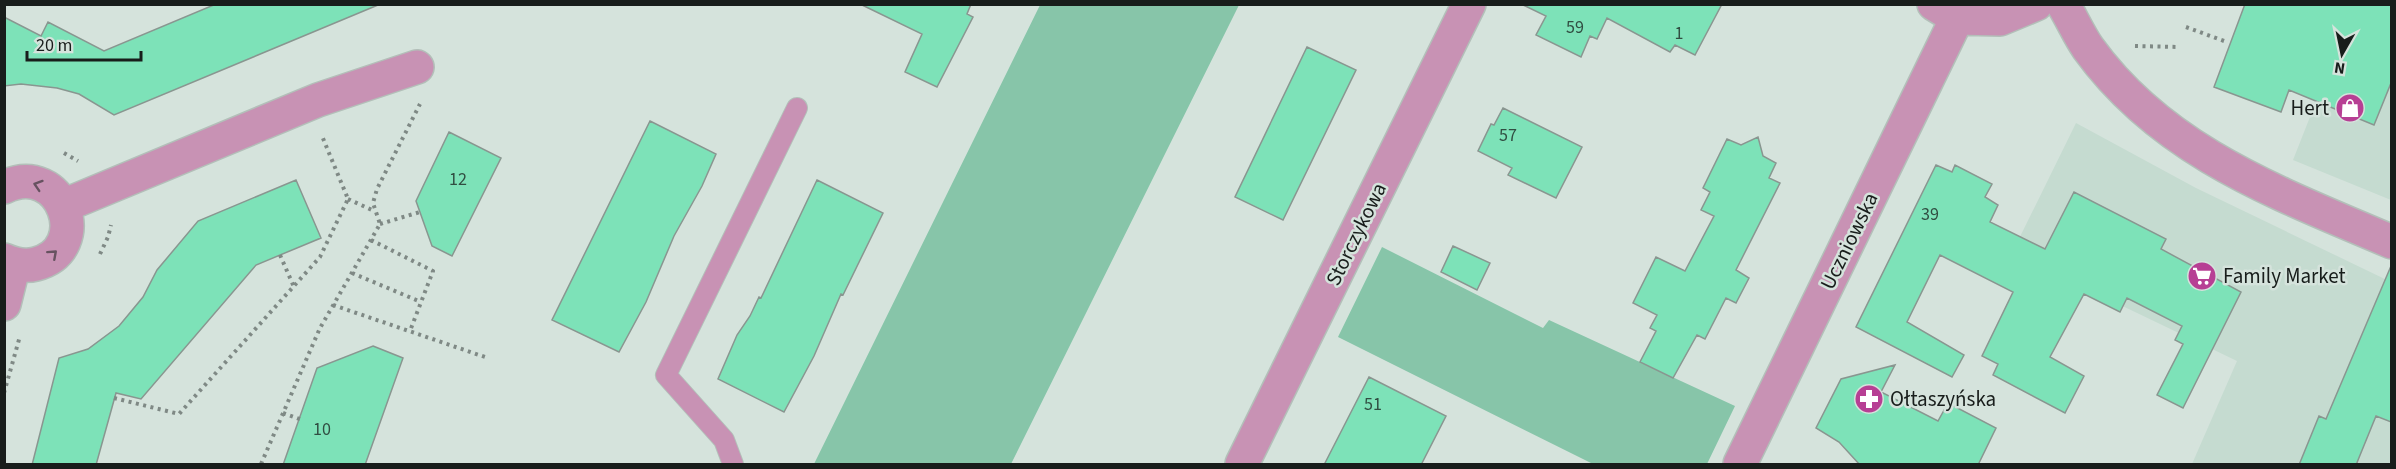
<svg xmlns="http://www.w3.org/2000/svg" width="2396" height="469" viewBox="0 0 2396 469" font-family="'Source Sans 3',sans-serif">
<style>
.built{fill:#c5dbd0}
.green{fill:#87c5a9}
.building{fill:#7de2b8;stroke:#899690;stroke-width:1.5}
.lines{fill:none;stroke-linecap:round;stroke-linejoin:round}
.service-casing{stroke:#b3bfb9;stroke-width:22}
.minor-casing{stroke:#b3bfb9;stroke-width:36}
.tertiary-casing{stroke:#b3bfb9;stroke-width:36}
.path{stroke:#7f8985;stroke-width:4;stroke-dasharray:3 4.5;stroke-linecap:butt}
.service{stroke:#c892b4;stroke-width:20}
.minor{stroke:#c892b4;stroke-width:33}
.tertiary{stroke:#c892b4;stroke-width:33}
.oneway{stroke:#675260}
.labels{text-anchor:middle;stroke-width:5;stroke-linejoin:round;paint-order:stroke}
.number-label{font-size:18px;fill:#314e42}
.poi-label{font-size:21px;fill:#181d1b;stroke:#d5e3dc;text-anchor:start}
.street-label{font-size:21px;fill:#181d1b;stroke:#d5e3dc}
</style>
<rect width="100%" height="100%" fill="#d5e3dc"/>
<path class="built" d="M2349 18 2391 34V200L2293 160Z
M2076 123 2196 188 2391 282V464H2192L2237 361 2012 253Z"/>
<path class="green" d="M1040 5H1239L1011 464H814Z
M1382 247 1543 328 1549 320 1735 406 1707 464H1593L1338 337Z"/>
<path class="building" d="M216 4 378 5 114 115 79 94 57 88 21 84 4 86V17L41 36 48 22 104 51Z
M860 4H971L967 14 973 17 937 87 905 72 922 34Z
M1521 4H1722L1695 55 1675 45 1670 52 1607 18 1597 39 1590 36 1581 57 1536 35 1546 16Z
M2245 4H2391V83L2374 125 2289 90 2281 112 2214 87Z
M1307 47 1356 70 1283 220 1235 197Z
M1503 108 1582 147 1556 198 1508 175 1512 168 1478 151 1491 124 1494 125Z
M650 121 716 154 702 186 674 236 646 302 619 352 552 320Z
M449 132 501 158 452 256 432 246 416 201Z
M1758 137 1763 156 1776 163 1769 178 1780 183 1736 270 1749 278 1736 303 1726 298 1705 339 1697 335 1673 378 1640 362 1656 331 1650 328 1657 315 1633 303 1656 257 1685 271 1714 216 1701 210 1710 192 1703 188 1727 139 1741 145Z
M1936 165 1952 172 1955 165 1992 184 1985 197 1998 205 1990 222 2045 249 2074 192 2166 239 2161 249 2241 292 2183 408 2157 395 2183 344 2175 340 2182 326 2127 298 2120 312 2084 294 2050 357 2084 376 2065 413 1993 375 1998 364 1982 356 2013 292 1940 255 1907 322 1964 355 1952 377 1856 327Z
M296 180 321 238 256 265 141 399 116 393 96 465H32L59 358 88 349 119 326 143 297 157 270 198 221Z
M817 180 883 213 843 295 841 294 814 356 784 412 718 379 737 335 750 316 759 297 761 298Z
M1453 246 1490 263 1477 290 1441 272Z
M2391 266V422L2376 416 2356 465H2299L2319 416 2326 419Z
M373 346 403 358 365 465H283L317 368Z
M1895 365 1881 392 1938 421 1948 403 1996 428 1978 465H1860L1839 442 1816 428 1841 379Z
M1369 377 1446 416 1421 465H1324Z"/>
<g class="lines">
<g class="service-casing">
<path id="service" d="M733 464 724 440 666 375 797 108"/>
</g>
<g class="minor-casing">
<path id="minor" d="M1934 4 1957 18 2000 19 2036 4
M4 187C63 159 94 249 36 264 25 267 15 265 4 260
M63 206 318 100 417 67
M4 304 14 264
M1242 464 1469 4
M1740 464 1957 18"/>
</g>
<g class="tertiary-casing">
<path id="tertiary" d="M2063 4C2072 19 2079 35 2088 48 2163 152 2278 193 2392 242"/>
</g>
<path class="path" d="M2186 27 2224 41
M2135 46 2179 47
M64 153 78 161
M348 199 374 211
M380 224 420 212
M371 240 433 271 410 331
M100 254 108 237 111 225
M280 255 294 287
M352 273 421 302
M333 305 485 357
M4 393 20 336
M114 398 179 414 320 257 348 199 322 136
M283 413 302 420
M261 464 320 328 380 224 373 203 377 189 420 104"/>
<use href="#service" class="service"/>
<use href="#minor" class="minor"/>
<use href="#tertiary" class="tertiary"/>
</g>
<defs><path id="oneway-chevron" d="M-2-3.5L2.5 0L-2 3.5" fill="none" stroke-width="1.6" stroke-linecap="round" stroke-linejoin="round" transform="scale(1.5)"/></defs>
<g class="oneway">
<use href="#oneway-chevron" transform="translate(38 185) rotate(-162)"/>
<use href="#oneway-chevron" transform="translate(53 254) rotate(-42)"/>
</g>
<defs>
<g id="shop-disc" transform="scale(1.5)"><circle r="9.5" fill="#b73f94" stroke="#d5e3dc"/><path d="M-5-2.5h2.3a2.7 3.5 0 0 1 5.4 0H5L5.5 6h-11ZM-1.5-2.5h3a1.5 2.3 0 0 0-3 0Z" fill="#fff"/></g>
<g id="supermarket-disc" transform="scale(1.5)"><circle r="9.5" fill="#b73f94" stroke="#d5e3dc"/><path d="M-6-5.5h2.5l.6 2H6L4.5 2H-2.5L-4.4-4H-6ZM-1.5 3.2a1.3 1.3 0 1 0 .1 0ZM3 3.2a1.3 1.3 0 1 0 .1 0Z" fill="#fff"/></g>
<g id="pharmacy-disc" transform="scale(1.5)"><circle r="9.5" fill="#b73f94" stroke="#d5e3dc"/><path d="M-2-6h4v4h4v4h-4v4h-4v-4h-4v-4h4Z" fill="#fff"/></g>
</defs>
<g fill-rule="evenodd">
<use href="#shop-disc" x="2350" y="108"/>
<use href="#supermarket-disc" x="2202" y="276"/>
<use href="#pharmacy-disc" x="1869" y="399"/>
</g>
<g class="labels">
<g class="number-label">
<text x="1575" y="33">59</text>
<text x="1679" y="39">1</text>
<text x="1508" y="141">57</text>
<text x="458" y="185">12</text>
<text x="1930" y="220">39</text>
<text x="1373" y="410">51</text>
<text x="322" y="435">10</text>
</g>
<g class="poi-label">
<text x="2329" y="115" text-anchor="end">Hert</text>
<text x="2223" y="283">Family Market</text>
<text x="1890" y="406">Ołtaszyńska</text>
</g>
<g class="street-label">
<text transform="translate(1356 234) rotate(-64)" y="7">Storczykowa</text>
<text transform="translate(1849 241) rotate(-64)" y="7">Uczniowska</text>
</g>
</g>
<rect width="2396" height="469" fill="none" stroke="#181d1b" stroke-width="12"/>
<g transform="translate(2342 54) rotate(189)" stroke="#d5e3dc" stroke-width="4.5" paint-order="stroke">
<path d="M0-4.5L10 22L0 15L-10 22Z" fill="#181d1b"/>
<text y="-9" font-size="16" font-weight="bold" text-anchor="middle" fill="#181d1b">N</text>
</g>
<path d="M27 51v9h114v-9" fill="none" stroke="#181d1b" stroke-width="3"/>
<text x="36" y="51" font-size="18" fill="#181d1b" stroke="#d5e3dc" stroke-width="4.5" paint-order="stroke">20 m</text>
</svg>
